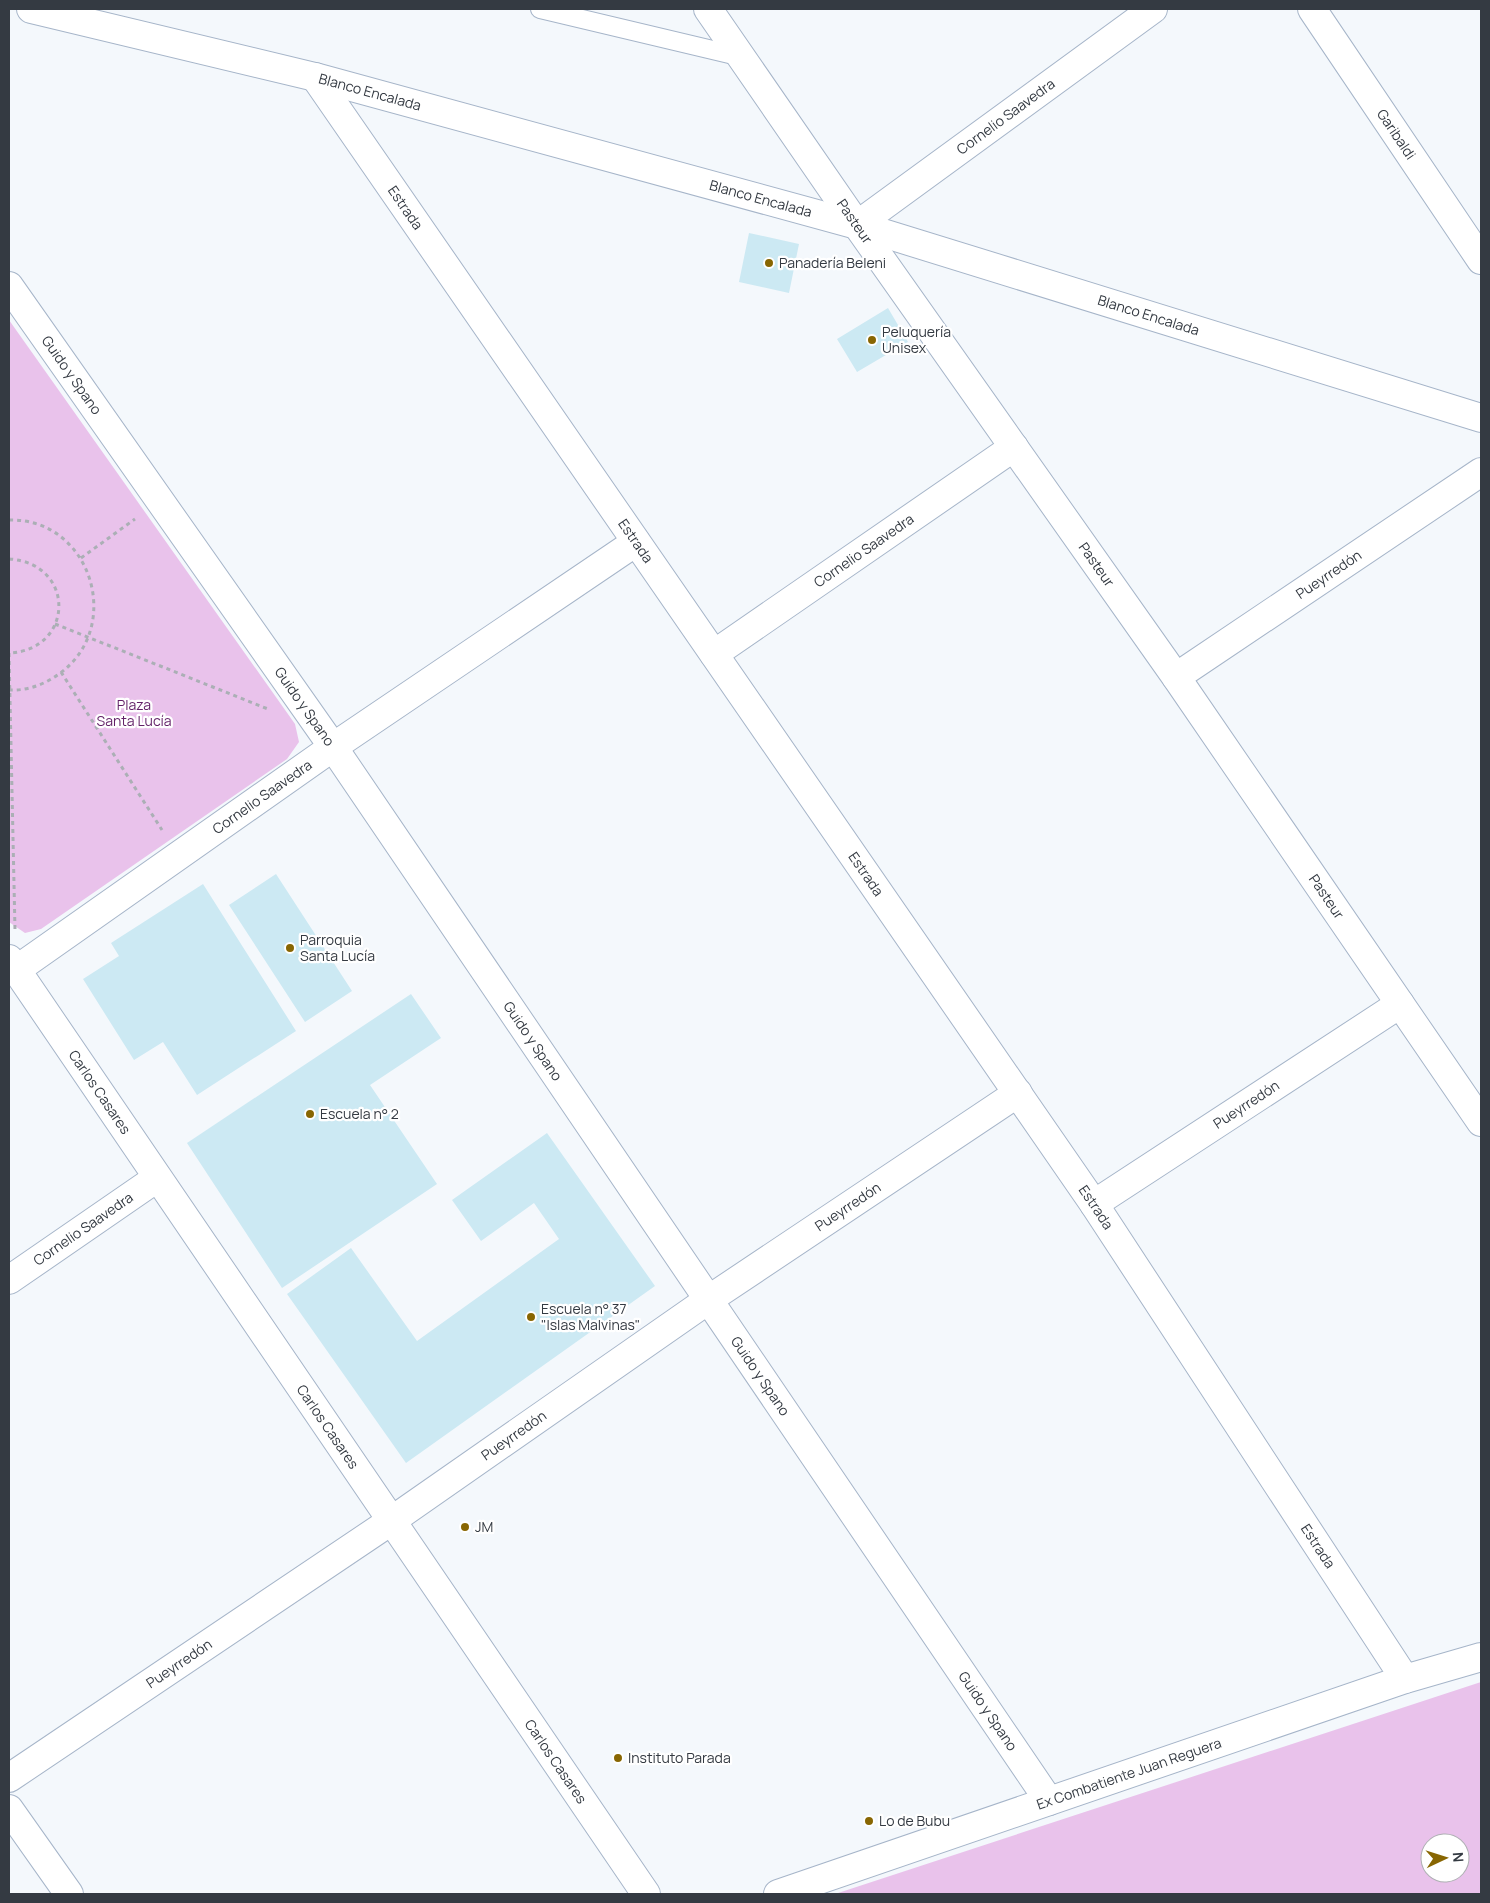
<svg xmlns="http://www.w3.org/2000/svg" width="1490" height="1903" viewBox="0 0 1490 1903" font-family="Manrope,sans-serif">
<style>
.green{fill:#e9c2eb;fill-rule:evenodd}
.building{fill:#cce9f3}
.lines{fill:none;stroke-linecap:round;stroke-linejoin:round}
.lane-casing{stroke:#a6b5c9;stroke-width:20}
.street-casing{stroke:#a6b5c9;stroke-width:30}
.secondary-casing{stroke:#a6b5c9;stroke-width:30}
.path{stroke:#abafb5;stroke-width:3;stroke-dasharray:4 4;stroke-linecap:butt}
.lane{stroke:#fff;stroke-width:18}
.street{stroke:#fff;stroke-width:28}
.secondary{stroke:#fff;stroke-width:28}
.poi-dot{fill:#886602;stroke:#fff;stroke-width:2}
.labels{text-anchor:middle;stroke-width:4.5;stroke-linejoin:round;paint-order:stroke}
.street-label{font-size:14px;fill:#343a42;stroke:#fff}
.poi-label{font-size:14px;fill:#343a42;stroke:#fff;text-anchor:start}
.park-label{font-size:14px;fill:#611f66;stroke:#fff}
</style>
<rect width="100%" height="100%" fill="#f4f8fc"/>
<path class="green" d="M9 320 295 724 299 742 287 759 41 929 25 933 9 922Z
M1481 1682V1894H835ZM1430 1843H1460V1873H1430Z"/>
<path class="building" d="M749 233 799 244 789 293 739 282Z
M888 308 908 342 857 372 837 339Z
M276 874 352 991 305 1022 229 905Z
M203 884 296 1031 197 1095 163 1042 134 1060 83 979 119 956 111 943Z
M411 994 441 1038 370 1085 437 1184 282 1288 187 1143Z
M547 1133 655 1286 406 1463 287 1294 351 1248 417 1341 559 1239 534 1203 481 1241 452 1200Z"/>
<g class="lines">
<g class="lane-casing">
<path id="lane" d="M540 9 742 57"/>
</g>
<g class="street-casing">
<g id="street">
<path id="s1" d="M708 9 857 225 1176 677 1481 1122"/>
<path id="s2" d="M1312 9 1481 260"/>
<path id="s3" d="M315 77 1094 1204 1405 1679"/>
<path id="s4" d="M857 225 1153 9"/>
<path id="s5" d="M9 286 333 747 1049 1801"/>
<path id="s6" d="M714 654 1014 447"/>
<path id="s7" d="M1176 677 1481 472"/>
<path id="s8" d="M16 970 333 747 636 542"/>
<path id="s9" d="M1094 1204 1400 1004"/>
<path id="s10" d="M9 1280 157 1178"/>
<path id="s11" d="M9 1778 391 1521 708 1300 1018 1093"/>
<path d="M9 1809 69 1894"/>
</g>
</g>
<g class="secondary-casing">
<g id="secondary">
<path id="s12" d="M31 9 315 77 857 225 1481 418"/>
<path id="s13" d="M9 959 646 1894"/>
<path id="s14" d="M778 1894 1405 1679 1481 1657"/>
</g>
</g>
<path class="path" d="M9 520C91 518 125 627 59 674 45 684 28 691 9 690
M81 558 135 519
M9 559C76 563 75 650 9 653
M55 624 268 709
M9 653 15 930
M61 672 162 830"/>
<use href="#lane" class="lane"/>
<use href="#street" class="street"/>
<use href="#secondary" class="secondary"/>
</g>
<g class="poi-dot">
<circle cx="769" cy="263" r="5"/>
<circle cx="872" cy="340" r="5"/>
<circle cx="290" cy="948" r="5"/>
<circle cx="310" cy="1114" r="5"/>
<circle cx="531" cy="1317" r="5"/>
<circle cx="465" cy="1527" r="5"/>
<circle cx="618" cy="1758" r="5"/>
<circle cx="869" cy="1821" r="5"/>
</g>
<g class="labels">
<g class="street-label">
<text dy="5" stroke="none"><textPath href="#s12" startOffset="349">Blanco Encalada</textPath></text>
<text dy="5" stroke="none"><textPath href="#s4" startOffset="184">Cornelio Saavedra</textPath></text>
<text dy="5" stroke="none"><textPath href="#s2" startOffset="151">Garibaldi</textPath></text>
<text dy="5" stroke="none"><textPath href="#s12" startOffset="754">Blanco Encalada</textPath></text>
<text dy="5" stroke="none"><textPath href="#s3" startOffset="159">Estrada</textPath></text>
<text dy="5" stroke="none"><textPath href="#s1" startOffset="258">Pasteur</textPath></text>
<text dy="5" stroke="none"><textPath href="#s12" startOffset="1159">Blanco Encalada</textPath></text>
<text dy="5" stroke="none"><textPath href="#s5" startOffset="109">Guido y Spano</textPath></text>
<text dy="5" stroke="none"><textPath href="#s3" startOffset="564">Estrada</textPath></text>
<text dy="5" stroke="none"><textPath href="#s6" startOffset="182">Cornelio Saavedra</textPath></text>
<text dy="5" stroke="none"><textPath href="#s1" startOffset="678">Pasteur</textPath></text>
<text dy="5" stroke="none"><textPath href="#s7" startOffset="184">Pueyrredón</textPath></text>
<text dy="5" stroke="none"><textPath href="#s5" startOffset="514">Guido y Spano</textPath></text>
<text dy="5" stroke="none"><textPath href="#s8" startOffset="301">Cornelio Saavedra</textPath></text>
<text dy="5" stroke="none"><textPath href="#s3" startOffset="969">Estrada</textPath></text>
<text dy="5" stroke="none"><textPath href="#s1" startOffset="1082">Pasteur</textPath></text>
<text dy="5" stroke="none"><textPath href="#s5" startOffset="919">Guido y Spano</textPath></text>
<text dy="5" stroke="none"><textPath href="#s13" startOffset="161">Carlos Casares</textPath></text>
<text dy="5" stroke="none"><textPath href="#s9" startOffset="182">Pueyrredón</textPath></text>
<text dy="5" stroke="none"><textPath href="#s11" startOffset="1015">Pueyrredón</textPath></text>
<text dy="5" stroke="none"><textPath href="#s3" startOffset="1374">Estrada</textPath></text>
<text dy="5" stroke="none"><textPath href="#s10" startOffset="90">Cornelio Saavedra</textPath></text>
<text dy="5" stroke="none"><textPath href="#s5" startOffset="1324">Guido y Spano</textPath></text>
<text dy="5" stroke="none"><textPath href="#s13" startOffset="566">Carlos Casares</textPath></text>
<text dy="5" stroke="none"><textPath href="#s11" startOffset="610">Pueyrredón</textPath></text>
<text dy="5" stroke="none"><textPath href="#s3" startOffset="1779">Estrada</textPath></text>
<text dy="5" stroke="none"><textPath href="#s11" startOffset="205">Pueyrredón</textPath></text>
<text dy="5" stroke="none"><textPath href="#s5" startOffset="1729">Guido y Spano</textPath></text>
<text dy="5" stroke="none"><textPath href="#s13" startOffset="971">Carlos Casares</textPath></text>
<text dy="5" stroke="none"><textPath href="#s14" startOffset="371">Ex Combatiente Juan Reguera</textPath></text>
</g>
<g class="poi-label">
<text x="779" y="268">Panadería Beleni</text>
<text x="882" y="337">Peluquería<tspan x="882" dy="16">Unisex</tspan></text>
<text x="300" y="945">Parroquia<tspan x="300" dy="16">Santa Lucía</tspan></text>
<text x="320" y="1119">Escuela n° 2</text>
<text x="541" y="1314">Escuela n° 37<tspan x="541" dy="16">"Islas Malvinas"</tspan></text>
<text x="475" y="1532">JM</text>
<text x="628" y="1763">Instituto Parada</text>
<text x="879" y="1826">Lo de Bubu</text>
</g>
<g class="park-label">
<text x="134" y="710">Plaza<tspan x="134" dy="16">Santa Lucía</tspan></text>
</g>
</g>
<rect width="1490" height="1903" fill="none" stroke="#343a42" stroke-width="20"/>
<g transform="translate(1445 1858) rotate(86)"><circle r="24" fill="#ffffff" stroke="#aeb0b3"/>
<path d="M0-4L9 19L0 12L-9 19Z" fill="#886602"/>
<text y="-8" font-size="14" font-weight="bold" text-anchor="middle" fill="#343a42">N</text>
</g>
</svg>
